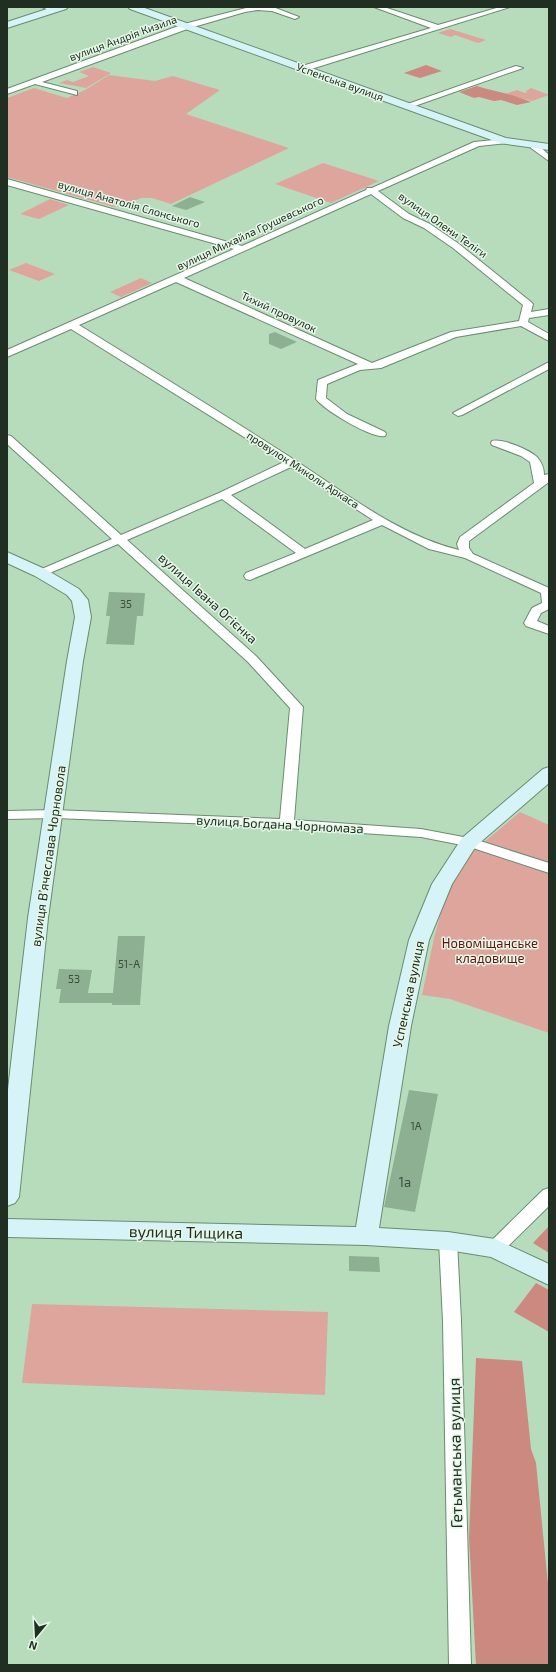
<svg xmlns="http://www.w3.org/2000/svg" width="556" height="1672" viewBox="0 0 556 1672" font-family="'Exo 2',sans-serif">
<style>
.green{fill:#dea59c}
.forest{fill:#cb897f}
.building{fill:#8db092}
.lines{fill:none;stroke-linecap:round;stroke-linejoin:round}
.street-casing{stroke:#6a8c6f;stroke-width:2}
.secondary-casing{stroke:#6a8c6f;stroke-width:2}
.street{fill:#fff;fill-rule:evenodd}
.secondary{fill:#d6f3f8;fill-rule:evenodd}
.labels{text-anchor:middle;stroke-width:3;stroke-linejoin:round;paint-order:stroke}
.far-street-label{font-size:11px;fill:#212f23;stroke:#e5f7e7}
.number-label{font-size:11px;fill:#3c4f3f}
.street-label{font-size:13px;fill:#212f23;stroke:#e5f7e7}
.park-label{font-size:13px;fill:#64140f;stroke:#e5f7e7}
.near-number-label{font-size:13px;fill:#3c4f3f}
.near-street-label{font-size:16px;fill:#212f23;stroke:#e5f7e7}
</style>
<rect width="100%" height="100%" fill="#b7dcbc"/>
<path class="green" d="M450 29 486 40 478 43 455 35 451 37 438 33Z
M93 67 111 73 86 88 59 83 67 80 73 82 89 76 79 72Z
M109 75 155 81 173 76 220 90 186 114 289 148 171 204 152 198H142L114 207 7 177V98L34 88 67 98 85 90Z
M531 88 549 95 532 101 505 94 517 90 525 93 527 92 526 91Z
M323 163 379 181 331 203 275 184Z
M50 199 69 205 39 219 20 214Z
M26 263 55 274 39 281 9 270Z
M141 278 152 283 121 297 110 292Z
M520 812 549 825V1033L450 999 422 995 434 938 446 894 470 854Z
M32 1304 328 1312 325 1395 22 1383Z"/>
<path class="forest" d="M426 65 442 71 420 78 404 73Z
M477 86C495 92 514 94 531 102L517 105 501 100 494 101 479 97 474 98 459 92Z
M549 1226V1253L533 1243Z
M536 1283 549 1290V1332L514 1312Z
M476 1358 522 1361 531 1449 536 1463 549 1594V1665H476L469 1538Z"/>
<path class="building" d="M190 197 205 202 186 210 172 206Z
M275 332 297 342 281 349 269 344V334Z
M109 592 145 593 143 616H137L134 645 106 644 110 616H106Z
M118 936H145L140 1005H112V1003H59L61 989H56L59 969 92 970 88 993H113Z
M409 1090 438 1094 415 1212 384 1207Z
M349 1256 379 1257 380 1272 349 1271Z"/>
<g class="lines">
<g class="street-casing">
<path id="street" d="M42 7H52L58 10 54 12Z
M250 7H273L299 17 295 19 272 11 258 10 245 12 190 28 42 82 77 91V95L35 84 7 94V89L184 24Z
M374 7H384L438 25 500 7H510L308 70H302V66L431 28Z
M516 66 523 68 409 108 402 106Z
M504 139H507V143L479 146 378 191 409 214 430 224 459 244 531 302 533 304 531 312 549 309V315L529 318 528 322 549 334V341L521 326 456 337 381 368 360 370 327 384 326 398 347 414 385 432 386 434 385 436C372 439 324 410 316 399L318 380 358 364 176 282 79 325C150 369 220 412 290 457 343 491 397 535 459 550L457 544 460 537 534 483 530 462 521 456 492 445 491 443 492 441C502 438 530 450 537 457 542 463 544 468 544 475L549 474V482L469 541V548L473 554 549 588V609L541 613 537 621 549 626V634L526 626 524 623 532 608 542 603 541 593 465 558 429 549 382 525 250 580 246 579 244 576 246 573 296 553 222 499 127 540 256 656 303 707 294 820 421 829 474 839 549 863V873L467 846 421 837 243 825 54 818 7 819V811L54 810 280 819 290 708 248 662 118 544 45 575H37L35 573 37 571 112 539 7 444V435L11 436 121 535 219 493 284 462 71 329 7 357V350L234 249 7 185V179L242 246 366 190 367 188H372L474 142ZM371 194 403 218 424 228 453 248 523 305 519 321 451 332 372 363 184 278ZM291 467 373 520 305 549 231 495Z
M531 144H537L549 155V161L531 148Z
M549 362V369L462 415 458 416 453 413Z
M549 1188V1206L501 1253 495 1255 489 1253 486 1248 489 1243 543 1190Z
M448 1234 454 1236 457 1241 461 1321 471 1665H449L443 1321 439 1241 442 1236Z"/>
</g>
<g class="secondary-casing">
<path id="secondary" d="M53 7H68L66 9 7 28V22Z
M128 7H142L506 138 549 144V150L500 143 130 9Z
M7 552 47 570 79 589 88 600 91 617 83 661 48 918 19 1197 15 1203 7 1206V1098L28 918 67 661 75 617 72 601 67 595 35 576 7 563Z
M549 767V783L476 846 452 884 429 940 411 1026 379 1228 448 1232 495 1239 549 1264V1285L491 1257 448 1250 366 1245 7 1237V1219L356 1227 389 1026 409 940 432 884 462 838 543 769Z"/>
</g>
<use href="#street" class="street"/>
<use href="#secondary" class="secondary"/>
</g>
<g class="labels">
<g class="far-street-label">
<text transform="translate(123 38) rotate(-20)" y="4">вулиця Андрія Кизила</text>
<text transform="translate(340 82) rotate(20)" y="4">Успенська вулиця</text>
<text transform="translate(129 204) rotate(16)" y="4">вулиця Анатолія Слонського</text>
<text transform="translate(443 225) rotate(35)" y="4">вулиця Олени Теліги</text>
<text transform="translate(250 233) rotate(-25)" y="4">вулиця Михайла Грушевського</text>
<text transform="translate(279 312) rotate(25)" y="4">Тихий провулок</text>
<text transform="translate(303 470) rotate(33)" y="4">провулок Миколи Аркаса</text>
</g>
<g class="number-label">
<text x="126" y="608">35</text>
<text x="129" y="968">51-А</text>
<text x="74" y="983">53</text>
<text x="416" y="1130">1А</text>
</g>
<g class="street-label">
<text transform="translate(208 598) rotate(42)" y="5">вулиця Івана Огієнка</text>
<text transform="translate(280 824) rotate(3)" y="5">вулиця Богдана Чорномаза</text>
<text transform="translate(48 856) rotate(-82)" y="5">вулиця В’ячеслава Чорновола</text>
<text transform="translate(408 994) rotate(-78)" y="5">Успенська вулиця</text>
</g>
<g class="park-label">
<text x="490" y="948">Новоміщанське<tspan x="490" dy="15">кладовище</tspan></text>
</g>
<g class="near-number-label">
<text x="405" y="1187">1а</text>
</g>
<g class="near-street-label">
<text transform="translate(186 1232) rotate(1)" y="6">вулиця Тищика</text>
<text transform="translate(455 1453) rotate(-91)" y="6">Гетьманська вулиця</text>
</g>
</g>
<rect width="556" height="1672" fill="none" stroke="#212f23" stroke-width="16"/>
<g transform="translate(36 1636) rotate(198)" stroke="#e5f7e7" stroke-width="3" paint-order="stroke">
<path d="M0-3L7 15L0 10L-7 15Z" fill="#212f23"/>
<text y="-6" font-size="11" font-weight="bold" text-anchor="middle" fill="#212f23">N</text>
</g>
</svg>
